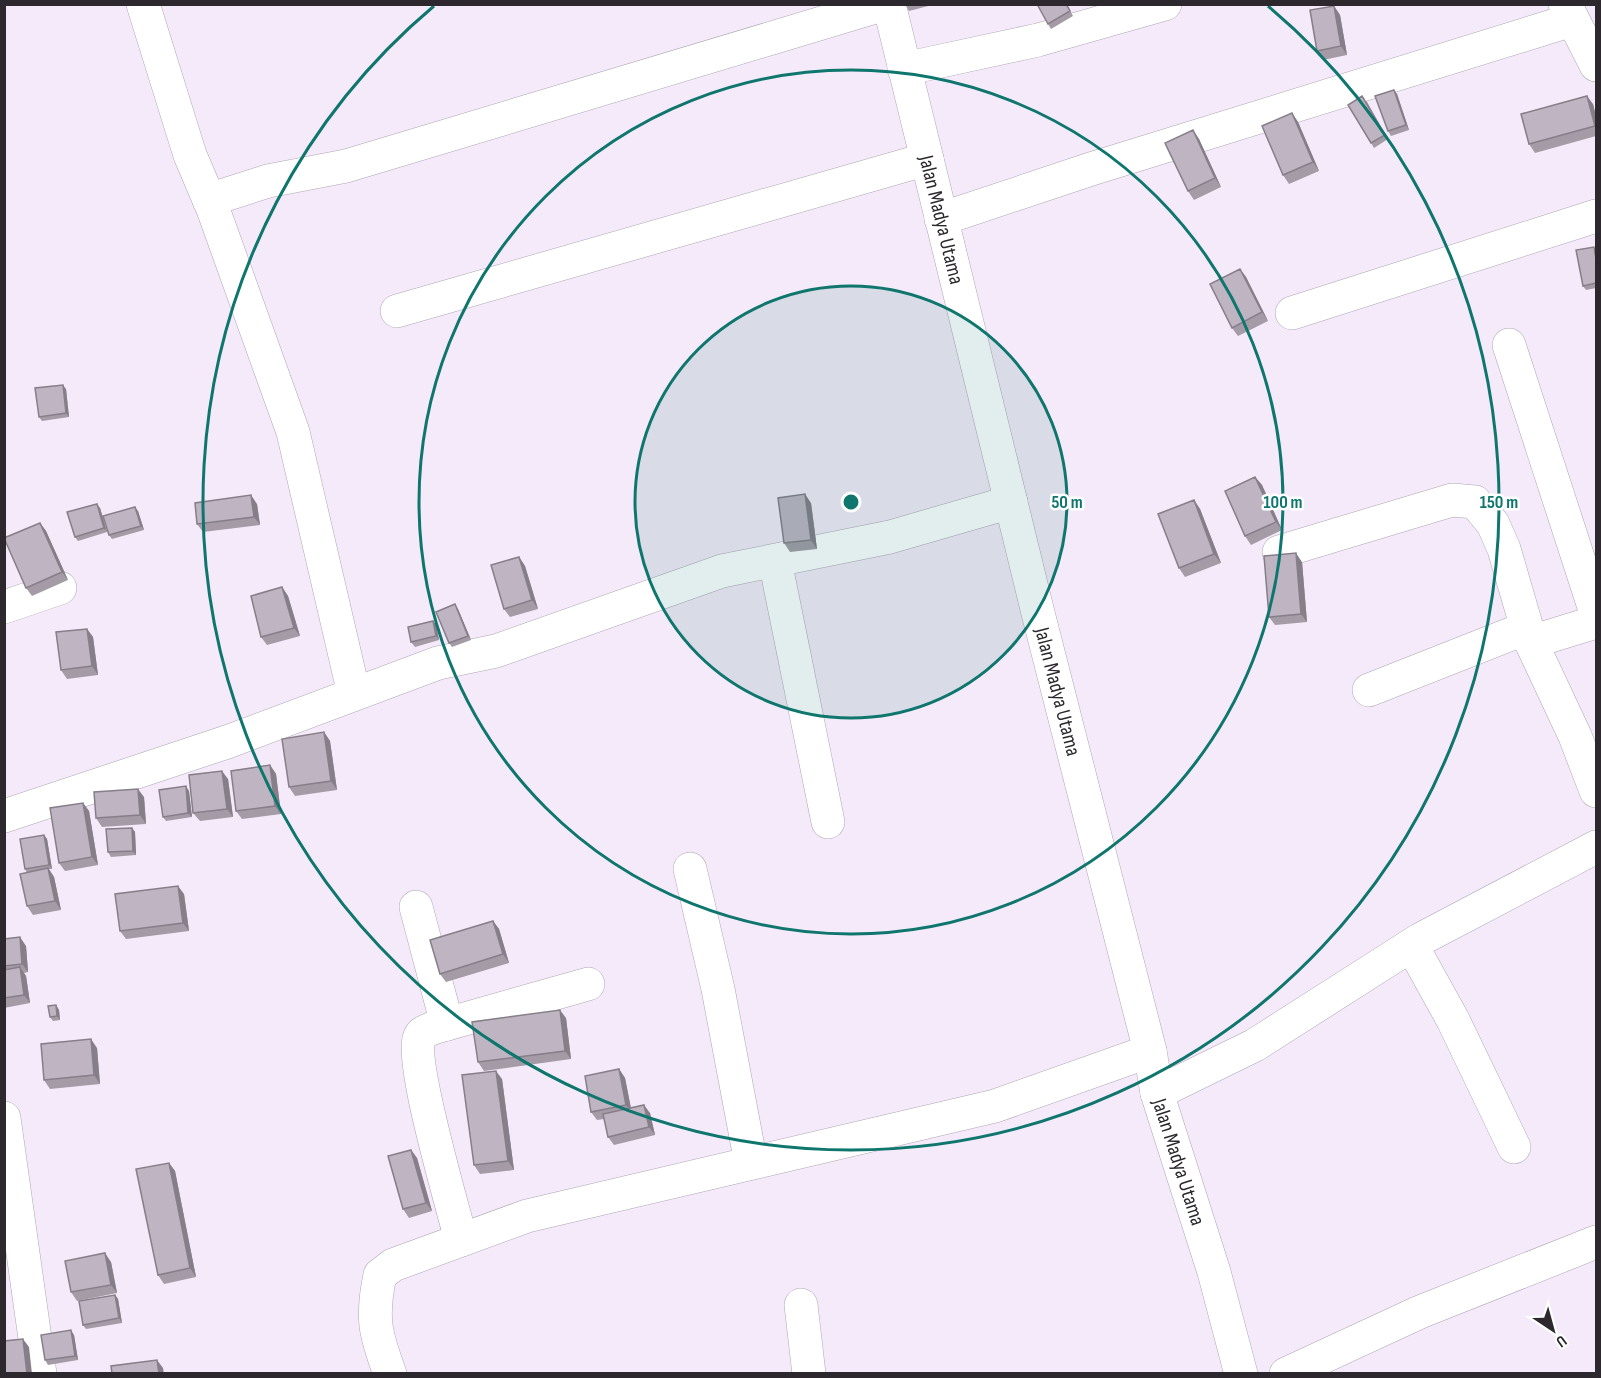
<svg xmlns="http://www.w3.org/2000/svg" width="1601" height="1378" viewBox="0 0 1601 1378" font-family="'Sofia Sans Condensed',sans-serif">
<style>
.lines{fill:none;stroke-linecap:round;stroke-linejoin:round}
.minor-casing{stroke:#b0a5b3;stroke-width:34}
.minor{stroke:#fff;stroke-width:33}
.wall{fill:#a49ba7}
.shaded-wall{fill:#867e88}
.building{fill:#bfb4c2;stroke:#867e88;stroke-width:1.5}
.ring{fill:none;stroke:#0f766e;stroke-width:3}
.labels{text-anchor:middle;stroke-width:5;stroke-linejoin:round;paint-order:stroke}
.street-label{font-size:21px;fill:#2c282e;stroke:#fff}
.centre{fill:#0f766e;stroke:#fff;stroke-width:3}
.ring-label{font-size:18px;text-anchor:middle;font-weight:bold;fill:#0f766e;stroke:#fff;stroke-width:5;stroke-linejoin:round;paint-order:stroke}
</style>
<rect width="100%" height="100%" fill="#f5eaf9"/>
<g class="lines">
<g class="minor-casing">
<g id="minor">
<path d="M143 4 190 155 213 209 293 432 354 694"/>
<path id="s1" d="M889 4 1038 613 1150 1051 1157 1093 1214 1272 1241 1374"/>
<path d="M1565 4 1596 65"/>
<path d="M904 69 1038 40 1165 4"/>
<path d="M209 200 268 181 346 166 885 4"/>
<path d="M941 219 1091 169 1572 20"/>
<path d="M397 311 927 159"/>
<path d="M1292 313 1596 216"/>
<path d="M1509 345 1596 613"/>
<path d="M1279 552 1452 500 1475 502 1493 524 1504 549 1531 642 1575 736 1596 791"/>
<path d="M775 561 828 822"/>
<path d="M4 607 60 588"/>
<path d="M1531 642 1596 622"/>
<path d="M1369 690 1526 628"/>
<path d="M4 816 227 742 438 663 496 651 722 571 890 537 1011 502"/>
<path d="M690 869 718 989 751 1163"/>
<path d="M416 907 447 1024"/>
<path d="M1412 946 1453 1020 1514 1147"/>
<path d="M1157 1093 1255 1045 1421 939 1596 847"/>
<path d="M4 1118 40 1374"/>
<path d="M461 1240C452 1204 411 1066 419 1039 421 1032 426 1031 433 1028L588 984"/>
<path d="M801 1305 809 1374"/>
<path d="M390 1374C375 1333 371 1318 380 1275L393 1265 527 1216 995 1106 1150 1051"/>
<path d="M1286 1374 1420 1312 1596 1242"/>
</g>
</g>
<use href="#minor" class="minor"/>
</g>
<path class="wall" d="M905 4H936L909 11Z
M1067 4 1073 16 1051 29 1048 24Z
M1334 6 1340 15 1347 55 1323 60 1317 51Z
M1394 90 1397 94 1409 130 1391 136 1388 131Z
M1366 100 1388 139 1374 148 1371 143Z
M1593 104 1596 116V136L1535 153 1529 144Z
M1292 113 1298 122 1319 171 1289 184 1283 175Z
M1193 130 1199 139 1221 187 1194 200 1188 191Z
M1596 250V288L1586 290 1583 286Z
M1240 269 1246 277 1268 321 1238 336 1232 328Z
M66 389 69 417 42 421 39 417Z
M1255 477 1262 485 1282 530 1251 545 1245 536Z
M1194 500 1200 509 1221 563 1185 577 1179 568Z
M811 503 817 549 790 552 784 543Z
M257 504 260 525 203 532 197 524Z
M100 508 107 532 78 541 75 537Z
M138 511 144 530 112 539 109 535Z
M40 523 46 531 68 580 32 596 26 588Z
M519 557 525 566 538 609 510 617 504 609Z
M1302 562 1307 622 1275 625 1269 617Z
M282 587 288 596 300 636 267 645 261 637Z
M458 609 471 640 452 647 449 643Z
M433 621 436 625 439 640 415 647 411 642Z
M87 629 93 637 98 675 67 679 61 670Z
M324 732 330 741 337 790 295 796 289 787Z
M270 765 276 774 281 814 242 819 236 811Z
M228 779 233 817 200 821 193 813Z
M189 791 192 817 166 821 163 817Z
M144 797 146 824 102 827 96 818Z
M83 803 89 811 98 865 65 871 59 863Z
M132 828 135 832 136 855 111 857 108 852Z
M44 835 47 839 52 869H49L54 877 61 910 33 915 27 906V873L25 869Z
M184 894 189 931 126 939 120 931Z
M493 921 499 929 509 963 446 982 440 974Z
M4 939 26 946 28 972 24 973 26 976 30 1003 4 1008Z
M56 1005 59 1010 60 1020 53 1021 50 1017Z
M566 1018 571 1059 484 1071 478 1062Z
M97 1048 100 1084 50 1089 44 1080Z
M619 1069 625 1078 631 1108 650 1113 655 1135 614 1145 608 1137 604 1119 597 1120 591 1112Z
M502 1079 514 1170 480 1174 474 1165Z
M411 1150 417 1158 432 1211 409 1218 403 1209Z
M169 1163 175 1171 196 1277 164 1284 158 1275Z
M111 1262 117 1293 77 1301 71 1292Z
M115 1295 118 1299 122 1323 86 1329 83 1325Z
M74 1335 78 1360 48 1365 45 1360Z"/>
<path class="shaded-wall" d="M1334 6 1340 15 1347 55 1341 46Z
M1394 90 1397 94 1409 130 1406 125Z
M1587 96 1593 104 1596 116V128Z
M1292 113 1298 122 1319 171 1313 162Z
M1193 130 1199 139 1221 187 1215 178Z
M1240 269 1246 277 1268 321 1262 312Z
M63 385 66 389 69 417 66 413Z
M1255 477 1262 485 1282 530 1276 522Z
M805 494 811 503 817 549 811 540Z
M251 495 257 504 260 525 254 517Z
M1194 500 1200 509 1221 563 1214 554Z
M97 504 100 508 107 532 104 528Z
M135 507 138 511 144 530 141 526Z
M40 523 46 531 68 580 62 572Z
M1296 553 1302 562 1307 622 1301 614Z
M519 557 525 566 538 609 532 600Z
M282 587 288 596 300 636 294 628Z
M455 604 458 609 471 640 468 636Z
M433 621 436 625 439 640 436 636Z
M87 629 93 637 98 675 92 666Z
M324 732 330 741 337 790 331 781Z
M270 765 276 774 281 814 275 806Z
M222 771 228 779 233 817 227 809Z
M186 786 189 791 192 817 188 813Z
M138 789 144 797 146 824 140 815Z
M83 803 89 811 98 865 92 857Z
M132 828 135 832 136 855 133 851Z
M44 835 47 839 52 869 49 865Z
M48 868 54 877 61 910 55 901Z
M178 886 184 894 189 931 183 923Z
M493 921 499 929 509 963 503 954Z
M20 937 26 946 28 972 22 964Z
M20 967 26 976 30 1003 24 995Z
M56 1005 59 1010 60 1020 57 1016Z
M560 1010 566 1018 571 1059 565 1051Z
M91 1039 97 1048 100 1084 94 1075Z
M619 1069 625 1078 632 1114 626 1105Z
M496 1071 502 1079 514 1170 508 1161Z
M644 1105 650 1113 655 1135 649 1127Z
M411 1150 417 1158 432 1211 426 1203Z
M169 1163 175 1171 196 1277 190 1268Z
M105 1253 111 1262 117 1293 111 1285Z
M115 1295 118 1299 122 1323 119 1318Z
M71 1330 74 1335 78 1360 75 1356Z
M23 1339 29 1347 32 1374H27Z
M157 1360 163 1368 164 1374H159Z"/>
<path class="building" d="M1037 4H1066L1070 11 1048 24Z
M1334 6 1341 46 1317 51 1310 10Z
M1394 90 1406 125 1388 131 1375 96Z
M1362 96 1385 135 1371 143 1348 105Z
M1587 96 1595 126 1529 144 1521 114Z
M1292 113 1313 162 1283 175 1262 126Z
M1193 130 1215 178 1188 191 1165 143Z
M1594 247 1596 259V283L1583 286 1576 250Z
M1240 269 1262 312 1232 328 1210 284Z
M63 385 66 413 39 417 35 388Z
M1255 477 1276 522 1245 536 1225 491Z
M805 494 811 540 784 543 778 498Z
M251 495 254 517 197 524 195 503Z
M1194 500 1214 554 1179 568 1158 514Z
M97 504 104 528 75 537 67 512Z
M135 507 141 526 109 535 103 516Z
M40 523 62 572 26 588 4 538Z
M1296 553 1301 614 1269 617 1264 556Z
M519 557 532 600 504 609 491 565Z
M282 587 294 628 261 637 251 596Z
M455 604 468 636 449 643 436 612Z
M433 621 436 636 411 642 408 627Z
M87 629 92 666 61 670 56 632Z
M324 732 331 781 289 787 282 739Z
M270 765 275 806 236 811 231 771Z
M222 771 227 809 193 813 189 775Z
M186 786 188 813 163 817 159 790Z
M138 789 140 815 96 818 94 792Z
M83 803 92 857 59 863 50 808Z
M132 828 133 851 108 852 106 829Z
M44 835 49 865 25 869 20 839Z
M48 868 55 901 27 906 20 874Z
M178 886 183 923 120 931 115 894Z
M493 921 503 954 440 974 430 940Z
M20 937 22 964 4 966V939Z
M20 967 24 995 4 998V970Z
M56 1005 57 1016 50 1017 48 1006Z
M560 1010 565 1051 478 1062 472 1022Z
M91 1039 94 1075 44 1080 41 1044Z
M619 1069 626 1105 591 1112 585 1076Z
M496 1071 508 1161 474 1165 462 1075Z
M644 1105 649 1127 608 1137 603 1114Z
M411 1150 426 1203 403 1209 388 1156Z
M169 1163 190 1268 158 1275 136 1169Z
M105 1253 111 1285 71 1292 65 1261Z
M115 1295 119 1318 83 1325 79 1301Z
M71 1330 75 1356 45 1360 41 1335Z
M23 1339 27 1374H4V1341Z
M157 1360 159 1374H112L111 1366Z"/>
<circle cx="851" cy="502" r="216" fill="#0f766e" fill-opacity=".12"/>
<g class="ring">
<circle cx="851" cy="502" r="216"/>
<circle cx="851" cy="502" r="432"/>
<path d="M1268 6A648 648 0 1 1 434 6"/>
</g>
<g class="labels">
<g class="street-label">
<text dy="7" stroke="none"><textPath href="#s1" startOffset="222">Jalan Madya Utama</textPath></text>
<text dy="7" stroke="none"><textPath href="#s1" startOffset="708">Jalan Madya Utama</textPath></text>
<text dy="7" stroke="none"><textPath href="#s1" startOffset="1194">Jalan Madya Utama</textPath></text>
</g>
</g>
<circle cx="851" cy="502" r="9" class="centre"/>
<g class="ring-label">
<text x="1067" y="508">50 m</text>
<text x="1283" y="508">100 m</text>
<text x="1499" y="508">150 m</text>
</g>
<rect width="1601" height="1378" fill="none" stroke="#2c282e" stroke-width="12"/>
<g transform="translate(1553 1330) rotate(144)" stroke="#ffffff" stroke-width="4.5" paint-order="stroke">
<path d="M0-4.5L10 22L0 15L-10 22Z" fill="#2c282e"/>
<text y="-9" font-size="16" font-weight="bold" text-anchor="middle" fill="#2c282e">U</text>
</g>
</svg>
